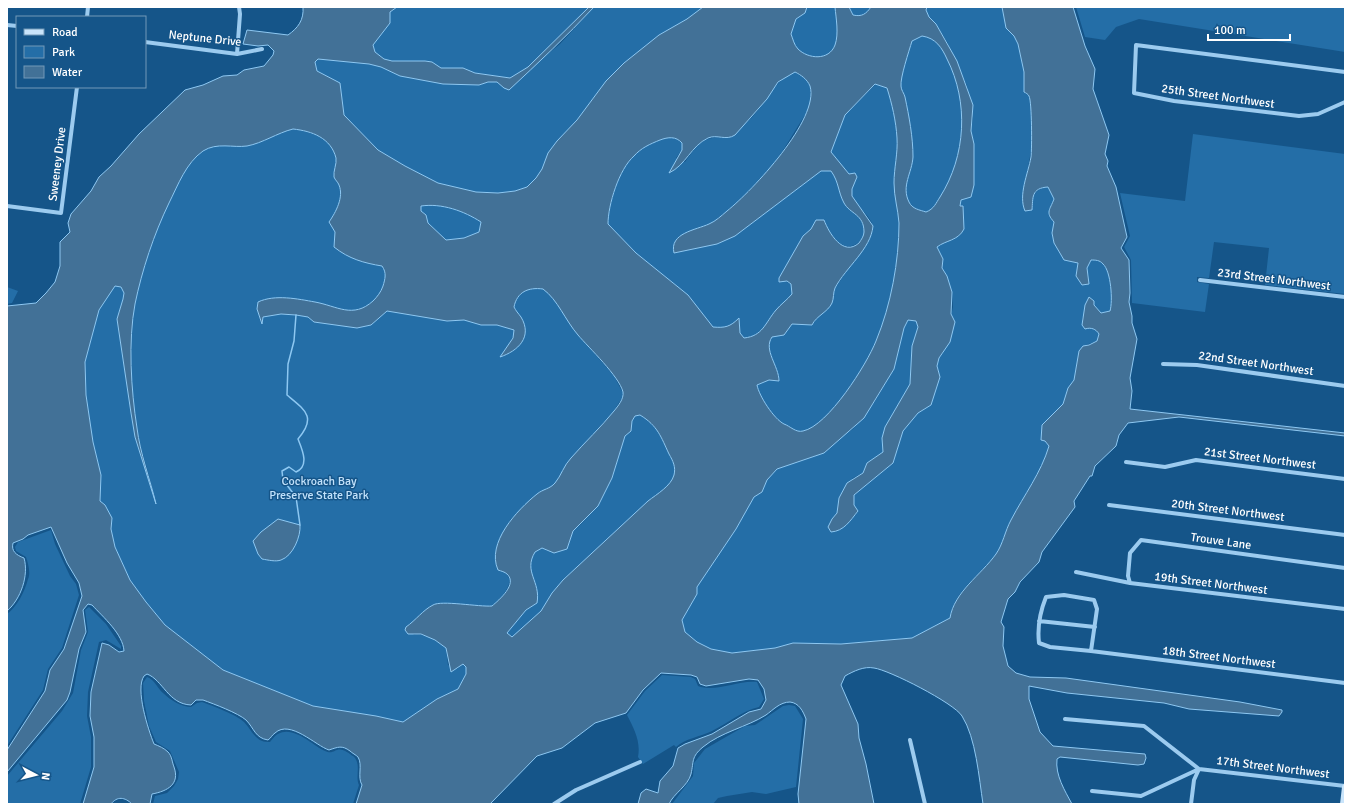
<svg xmlns="http://www.w3.org/2000/svg" width="1352" height="811" viewBox="0 0 1352 811" font-family="Signika,sans-serif">
<style>
.green{fill:#246ea7}
.water{fill:#427197;stroke:#8ec8f2;fill-rule:evenodd}
.lines{fill:none;stroke-linecap:round;stroke-linejoin:round}
.stream{stroke:#8ec8f2;stroke-width:1.5}
.street{stroke:#9ccbef;stroke-width:4}
.secondary{stroke:#c9e4fa;stroke-width:6}
.labels{text-anchor:middle;stroke-width:3;stroke-linejoin:round;paint-order:stroke}
.street-label{font-size:12px;fill:#fff;stroke:#155589}
.park-label{font-size:12px;fill:#c2e2fb;stroke:#155589}
</style>
<rect width="100%" height="100%" fill="#155589"/>
<path class="green" d="M397 7H589L528 67 510 78 475 73 463 68H441L432 62 425 61H392L384 59 375 52 373 45 390 23V12Z
M594 7H703L687 19 659 35 624 63 606 81 577 120 557 141 548 153 542 170 536 178 527 187 515 191 498 193 476 192 438 183 405 166 378 150 344 115 340 83 317 71 315 62 317 58 369 64 381 67 400 76 443 84 479 85 488 82H497L504 88 516 83 533 66 560 44Z
M807 7H835C836 18 839 34 835 45 830 61 807 59 798 49 794 45 793 39 791 34L796 19 805 13Z
M849 7H871C866 14 862 17 853 15Z
M927 7H1002L1006 28 1014 36 1018 44 1024 72V92L1029 96 1031 108 1032 145 1023 196 1033 207C1031 196 1036 188 1048 187L1054 199C1050 210 1045 212 1054 222L1052 233 1054 243 1064 260 1078 263 1076 276 1082 285 1089 279 1087 268 1091 260C1096 260 1100 260 1103 264 1111 272 1113 301 1110 311L1101 313 1089 298 1082 320 1089 328 1097 330 1099 334 1097 341 1083 346 1079 351 1074 380 1068 388 1063 404 1042 425 1045 441 1049 446C1041 473 1024 495 1011 520 1005 531 1003 544 996 554 981 574 953 592 950 618L912 638 841 644 793 643 775 648 732 653 711 649 697 642 685 632 682 620 697 594V587L736 529 754 497 762 492 767 480 777 469 824 453 839 438 853 429 875 401 894 369 904 328 908 320 916 321 918 327 912 346 910 384 885 427 883 452 867 463 863 473 853 478 839 498 837 513 832 519 845 526 858 512 854 505V495L893 463 903 431 918 413 931 405 936 388 939 372 937 366 939 358 943 353 953 307 952 292 947 276 942 268 943 259 937 247 943 243 955 239 962 222 963 207 960 206 961 200 971 197 974 185V144L971 131 973 118 967 86 947 42 936 24 929 17 926 10Z
M1076 7H1345V52L1139 19 1116 27 1105 40 1085 37Z
M922 36C936 38 942 48 948 59 969 102 966 156 940 197 936 203 934 209 926 212 920 210 912 209 909 202 901 186 912 173 913 157 913 138 909 116 905 97 904 93 901 90 901 86 900 76 909 52 912 41Z
M794 72 803 77 808 82 810 87V102L808 110 782 152 771 167 738 202 712 223 702 227 674 253 717 244 735 236 821 171H831C839 182 838 192 844 203 850 214 864 214 864 232 864 236 861 240 859 242 843 256 829 233 824 220H816L811 229 803 236 779 278 791 284 792 294C787 300 781 304 776 310 765 323 764 336 744 338L732 325 724 328 713 327 688 295 636 253 608 224C609 205 619 169 634 156 641 148 650 144 660 140 668 137 676 136 682 143V150L676 158 685 162C698 144 703 135 726 138 735 131 745 125 753 116 768 100 774 81 794 72Z
M876 84 887 88C892 104 896 120 897 138 898 153 894 168 894 183 894 197 898 209 899 223 899 261 891 306 876 341 867 364 828 426 803 431 796 433 790 426 784 424 773 419 759 396 757 385L769 380 779 381C779 366 763 350 772 336L784 335 792 324 812 325 834 296V290L873 231C875 214 848 205 852 189 853 185 856 180 857 177L849 174 831 152 845 115Z
M293 129C310 131 337 140 336 161 336 166 333 172 334 177 335 180 338 182 339 185 345 198 336 212 329 222L335 232V247C349 259 364 263 382 266 387 273 385 279 383 286 381 292 377 297 373 301 353 319 336 306 315 302 298 299 281 297 263 300L262 323V317L281 314 296 315 308 317 314 322 357 328 371 325 387 311 447 321 464 319 481 325H497L514 330 515 333 508 346 510 354 521 318 514 307C517 292 528 287 543 289L552 295 575 331 614 376 623 393 622 398 613 412 570 459 555 484 549 489 537 494 511 519 503 532 495 554 510 580C508 591 501 598 492 606 479 607 441 600 433 605 423 610 416 620 406 627L414 635C426 633 436 641 446 648L448 665 457 669 463 664 466 667V674L458 689 437 699 403 722 376 716 313 706 223 670 165 625 146 602 130 580 115 547 111 529 112 518 100 501 101 475 93 442 86 395 85 362 99 310 115 286 121 287 124 293 123 299 117 319 131 413 135 437 153 493C149 471 140 450 137 428 131 391 129 342 135 304 140 276 151 247 161 220 169 198 184 165 203 151 216 142 233 148 247 146 263 143 277 133 293 129Z
M1193 134 1345 154V294L1265 285 1269 248 1214 242 1209 278 1197 277V282L1209 284 1205 312 1132 303 1131 260 1124 247 1130 236 1120 193 1185 201Z
M421 206C442 203 463 211 481 222L479 232 464 238 446 240 428 223 426 215 421 211Z
M7 287 18 291 12 303 7 304Z
M640 415C658 426 661 437 669 454 673 461 676 467 674 475 671 486 657 494 648 501L563 580 552 593 541 611 513 637 507 633 526 610 537 603C534 587 526 567 535 551L542 548 548 551 580 525 598 506 612 478 625 436 631 431 632 421 635 416Z
M51 530 55 544 70 576 76 584 79 595 62 648 48 669 43 690 7 746V614C17 607 25 591 28 579 31 573 28 563 26 557L16 551 15 547 18 542Z
M89 607 106 624 121 646V649L106 640 99 642 88 692 87 716 91 737V767L80 804H7V776L62 711 73 693 81 650 88 632 85 610Z
M662 675 691 677 695 679 698 686C716 693 737 680 757 682L764 699 759 707C742 711 728 723 712 731 700 737 686 738 676 747L674 745 643 764 638 757C641 741 634 729 627 715L645 691Z
M147 677C155 680 157 688 163 693 170 700 182 707 191 707L197 703 202 702C213 706 237 715 244 722 253 731 255 743 270 742 272 740 275 735 278 734 294 725 313 746 325 751 336 756 335 743 350 754 352 756 354 756 355 758 361 766 355 777 359 785L353 804H153L155 796 167 793 174 786 178 779 179 772 170 751 156 742 149 726 144 701 143 683Z
M789 705 795 706 803 719 796 787 766 794 752 792 727 796 718 798 713 804H672L693 776 694 763 705 749 745 726 755 725 783 706Z"/>
<path class="water" d="M303 7H397L390 12V23L373 45 375 52 384 59 392 61H425L432 62 441 68H463L475 73 510 78 528 67 589 7H594C567 36 538 63 509 90L504 88 497 82H488L479 85 443 84 400 76 381 67 369 64 318 59 315 62 317 71 340 83 344 115 378 150 405 166 438 183 476 192 498 193 515 191 527 187 536 178 542 169 548 153 557 141 577 120 606 81 624 63 659 35 687 19 703 7H807L805 13 796 19 791 34C793 39 794 45 798 49 808 59 829 61 835 45 839 34 836 18 835 7H849L853 15C862 17 866 14 871 7H927L926 10 929 17 936 24 957 61 973 105 971 131 974 144V185L971 197 961 200 960 206H963L964 229C958 241 946 240 937 247L943 259 942 268 947 276 952 292 951 314 955 322 950 342 939 358 937 366 940 377 931 405 918 413 903 431 893 463 854 495V505L858 511C850 521 844 531 831 532L828 527 832 519 837 513 839 498 847 483 863 473 867 463 883 452 882 438 885 427 910 384 912 346 918 327 916 321 908 320 904 328 894 369 864 418 824 453 777 469 767 480 762 492 754 497 736 529 697 587V594L682 620 685 632 697 642 711 649 732 653 775 648 793 643 841 644 912 638 950 618C954 592 981 575 996 554 1003 544 1005 531 1011 520 1024 495 1041 473 1049 446L1045 441 1041 440 1042 425 1063 404 1068 388 1074 380 1079 351 1083 346 1089 345 1097 341 1099 334C1096 329 1091 327 1085 329L1082 325 1085 305 1089 297 1094 301V305L1101 313 1110 311C1113 301 1111 271 1103 264 1100 260 1095 260 1091 260L1087 268 1089 284 1082 285 1076 276 1078 263 1064 260 1054 243 1052 233 1054 222C1045 212 1050 210 1054 199L1048 187C1031 188 1033 198 1032 210L1025 211C1018 195 1028 174 1031 157 1032 149 1032 102 1029 96 1028 94 1026 93 1024 92V72L1018 44 1014 36 1006 28 1002 7H1073L1085 46 1095 69 1093 89 1109 135 1105 154 1108 161 1107 166 1116 187 1127 237 1121 248 1129 260 1130 293 1129 302 1132 316V323L1137 339 1130 378 1132 391 1130 409 1345 433V436L1179 417 1128 423 1119 435 1116 446 1095 466 1092 476H1090L1074 501 1075 507 1042 552 1039 562 1020 582 1015 592 1008 599 1001 622 1004 627 1003 646 1008 666 1016 673 1030 677 1066 678 1240 702 1282 710V712L1279 716 1189 709 1164 703 1067 693 1029 686V699L1040 732 1053 746 1145 754 1146 758 1144 764 1138 765 1060 757 1057 759C1055 775 1065 791 1072 804H983C979 778 976 738 962 716 954 703 889 670 874 668 864 666 854 671 845 676L841 685 858 724 859 738 866 764 874 804H799L798 794 806 719C803 711 799 703 790 702 780 702 773 710 766 715 747 727 721 732 703 747 691 757 694 761 691 774 688 786 674 793 669 804H638L641 793 646 789 658 793 660 781 673 766 678 748 685 744 712 734 749 712 761 709 766 700 764 689 758 680 749 679 706 686 700 684 697 677 691 675 661 673 643 690 626 713 595 723 562 748 537 756 490 804H356L362 785C357 777 363 765 358 757 356 755 352 753 350 751 342 745 338 747 329 750 316 746 290 719 275 733 272 735 271 738 268 740 255 738 254 728 246 720 238 713 214 704 203 700H196L191 705C168 704 163 680 147 674L144 676C135 689 148 729 154 744 159 746 164 748 168 752 172 756 172 762 174 767 180 784 168 791 152 794L150 804H132C125 797 117 796 111 804H83L94 767V737L90 716 91 692 102 643 109 645 119 652 124 651C123 634 103 617 92 605L88 604 83 610 86 632 79 649 70 692 67 700 7 772V750L45 691 50 670 64 649 82 596 79 583 67 563 51 527 28 535 23 539 13 543C11 551 16 555 24 558 29 575 21 599 7 611V306L36 303 46 293 55 282 60 266V242L70 232 68 223 71 214 91 191 99 177 111 166 139 134 185 90 203 85 223 76 237 75 244 70 264 66 273 55 274 51 268 45 258 46 243 44 247 30 288 35C298 28 304 20 303 7ZM922 36C936 38 942 48 947 59 969 102 966 156 940 197 936 203 934 209 926 212 920 210 912 209 909 202 901 186 912 173 913 157 913 137 909 116 905 97 904 93 901 90 901 86 900 78 909 51 912 41ZM795 72C801 75 807 79 810 86 820 119 752 191 727 211 721 216 716 221 709 224 696 230 669 233 674 253L717 244 735 236 821 171H831C839 182 838 192 844 203 850 214 864 214 864 232 864 236 861 240 859 243 843 257 829 233 824 220H816L811 229 803 236 779 278V282L787 281 791 284 792 294C787 300 781 304 776 310 765 323 763 336 744 338L740 333 739 318C730 327 725 328 713 327L688 295 636 253 608 224C608 205 619 169 634 156 641 148 650 144 660 140 668 137 676 136 682 143V150L669 173C686 165 691 146 708 138 717 134 726 141 735 135L767 99 778 82ZM875 84 887 88C892 104 896 121 897 138 898 153 894 168 894 183 894 197 898 209 899 223 899 261 891 305 876 341 867 364 828 426 803 431 796 433 790 426 784 424 774 419 759 396 757 385L769 380 779 381C779 366 763 350 772 337L784 335 792 324 812 325C816 316 828 312 832 303 834 298 833 293 835 288 846 267 871 249 873 226L852 196V189L857 177 855 173 849 174 831 152 845 115ZM293 129C312 131 331 138 336 158 337 164 333 171 334 177 335 180 338 182 339 185 344 197 336 212 329 222L335 232 334 247C349 259 364 263 382 266 387 273 385 279 383 286 381 292 377 297 373 301 353 319 337 306 315 302 298 299 275 294 258 302L257 309 262 324 263 317 281 314 296 315 308 317 314 322 357 328 371 325 387 311 447 321 464 320 481 325H497L514 330 513 338 500 357C518 351 533 337 521 317 518 313 516 311 514 307 517 292 528 287 543 289 558 300 565 320 578 335 589 348 619 376 623 392 624 399 618 406 614 411 601 427 585 442 571 458 564 465 561 476 555 483 550 489 543 489 537 494 517 510 486 543 498 570 501 571 505 572 507 574 518 584 499 600 492 606 479 607 441 600 433 605 423 610 416 620 406 627L405 630 408 634H421L435 640 446 648 451 672 463 664 466 667V674L458 689 437 699 403 722 376 716 313 706 223 670 165 625 146 602 130 580 115 547 111 529 112 518 105 505 100 501 101 475 93 442 86 395 85 362 99 310 115 286 121 287 124 293 123 299 117 319 131 413 135 437 156 504C150 479 140 453 137 428 131 390 128 341 135 304 142 270 154 234 169 203 178 185 186 163 203 151 217 142 233 148 247 146 263 143 277 133 293 129ZM421 206C442 203 464 211 481 222L479 232 464 238 446 240 428 223 426 215 421 211ZM640 415C658 426 661 437 669 454 673 461 676 467 674 475 671 486 657 494 648 501L563 580 552 593 541 611 512 637 507 633 526 610 537 603C541 581 523 572 535 552L542 548 554 553 567 549 573 531 598 506 612 478 625 436 631 431 632 421 635 416Z
M278 519 300 525C301 536 293 556 281 560 276 562 268 560 262 559L258 554 253 541 261 532Z"/>
<g class="lines">
<path class="stream" d="M296 315 294 341 288 364 287 395C305 410 317 417 298 439 302 449 310 466 296 472L289 467 282 471 283 480 296 497 300 525"/>
<path class="street" d="M87 17 88 7
M7 25 17 26
M145 42 237 54 262 49
M237 54 240 14 239 7
M1345 72 1136 45 1134 93 1174 101 1299 116 1318 114 1345 102
M7 206 61 213 77 87
M1200 280 1345 297
M1163 364 1197 365 1345 386
M1126 462 1165 467 1196 460 1345 479
M1109 505 1345 535
M1076 572 1130 583 1345 609
M1130 583 1128 576 1130 553 1141 540 1345 568
M1039 621 1095 627
M1091 651 1097 609 1094 600 1064 595 1046 597C1040 612 1037 626 1039 643L1050 647 1091 651 1345 683
M1065 719 1144 726 1199 769
M910 740 925 804
M1199 769 1345 786
M1092 791 1141 796 1199 769
M554 804 576 790 640 762
M1191 804 1194 780 1199 769"/>
<path class="secondary" d="M1343 804 1345 787"/>
</g>
<g class="labels">
<g class="street-label">
<text transform="translate(205 38) rotate(6)" y="4">Neptune Drive</text>
<text transform="translate(1218 96) rotate(8)" y="4">25th Street Northwest</text>
<text transform="translate(57 164) rotate(-83)" y="4">Sweeney Drive</text>
<text transform="translate(1274 279) rotate(7)" y="4">23rd Street Northwest</text>
<text transform="translate(1256 363) rotate(8)" y="4">22nd Street Northwest</text>
<text transform="translate(1260 458) rotate(7)" y="4">21st Street Northwest</text>
<text transform="translate(1228 510) rotate(7)" y="4">20th Street Northwest</text>
<text transform="translate(1221 541) rotate(8)" y="4">Trouve Lane</text>
<text transform="translate(1211 583) rotate(7)" y="4">19th Street Northwest</text>
<text transform="translate(1219 657) rotate(7)" y="4">18th Street Northwest</text>
<text transform="translate(1273 767) rotate(7)" y="4">17th Street Northwest</text>
</g>
<g class="park-label">
<text x="319" y="485">Cockroach Bay<tspan x="319" dy="14">Preserve State Park</tspan></text>
</g>
</g>
<rect width="1352" height="811" fill="none" stroke="#ffffff" stroke-width="16"/>
<rect x="16" y="16" width="130" height="72" fill="#155589" stroke="#7399b8"/>
<rect x="24" y="29" width="20" height="6" fill="#c9e4fa" stroke="#7399b8"/>
<text x="52" y="36" font-size="12" fill="#ffffff">Road</text>
<rect x="24" y="46" width="20" height="12" fill="#246ea7" stroke="#7399b8"/>
<text x="52" y="56" font-size="12" fill="#ffffff">Park</text>
<rect x="24" y="66" width="20" height="12" fill="#427197" stroke="#7399b8"/>
<text x="52" y="76" font-size="12" fill="#ffffff">Water</text>
<g transform="translate(36 775) rotate(97)" stroke="#155589" stroke-width="3" paint-order="stroke">
<path d="M0-3L7 15L0 10L-7 15Z" fill="#ffffff"/>
<text y="-6" font-size="11" font-weight="bold" text-anchor="middle" fill="#ffffff">N</text>
</g>
<path d="M1208 34v6h82v-6" fill="none" stroke="#ffffff" stroke-width="2"/>
<text x="1214" y="34" font-size="12" fill="#ffffff" stroke="#155589" stroke-width="3" paint-order="stroke">100 m</text>
</svg>
